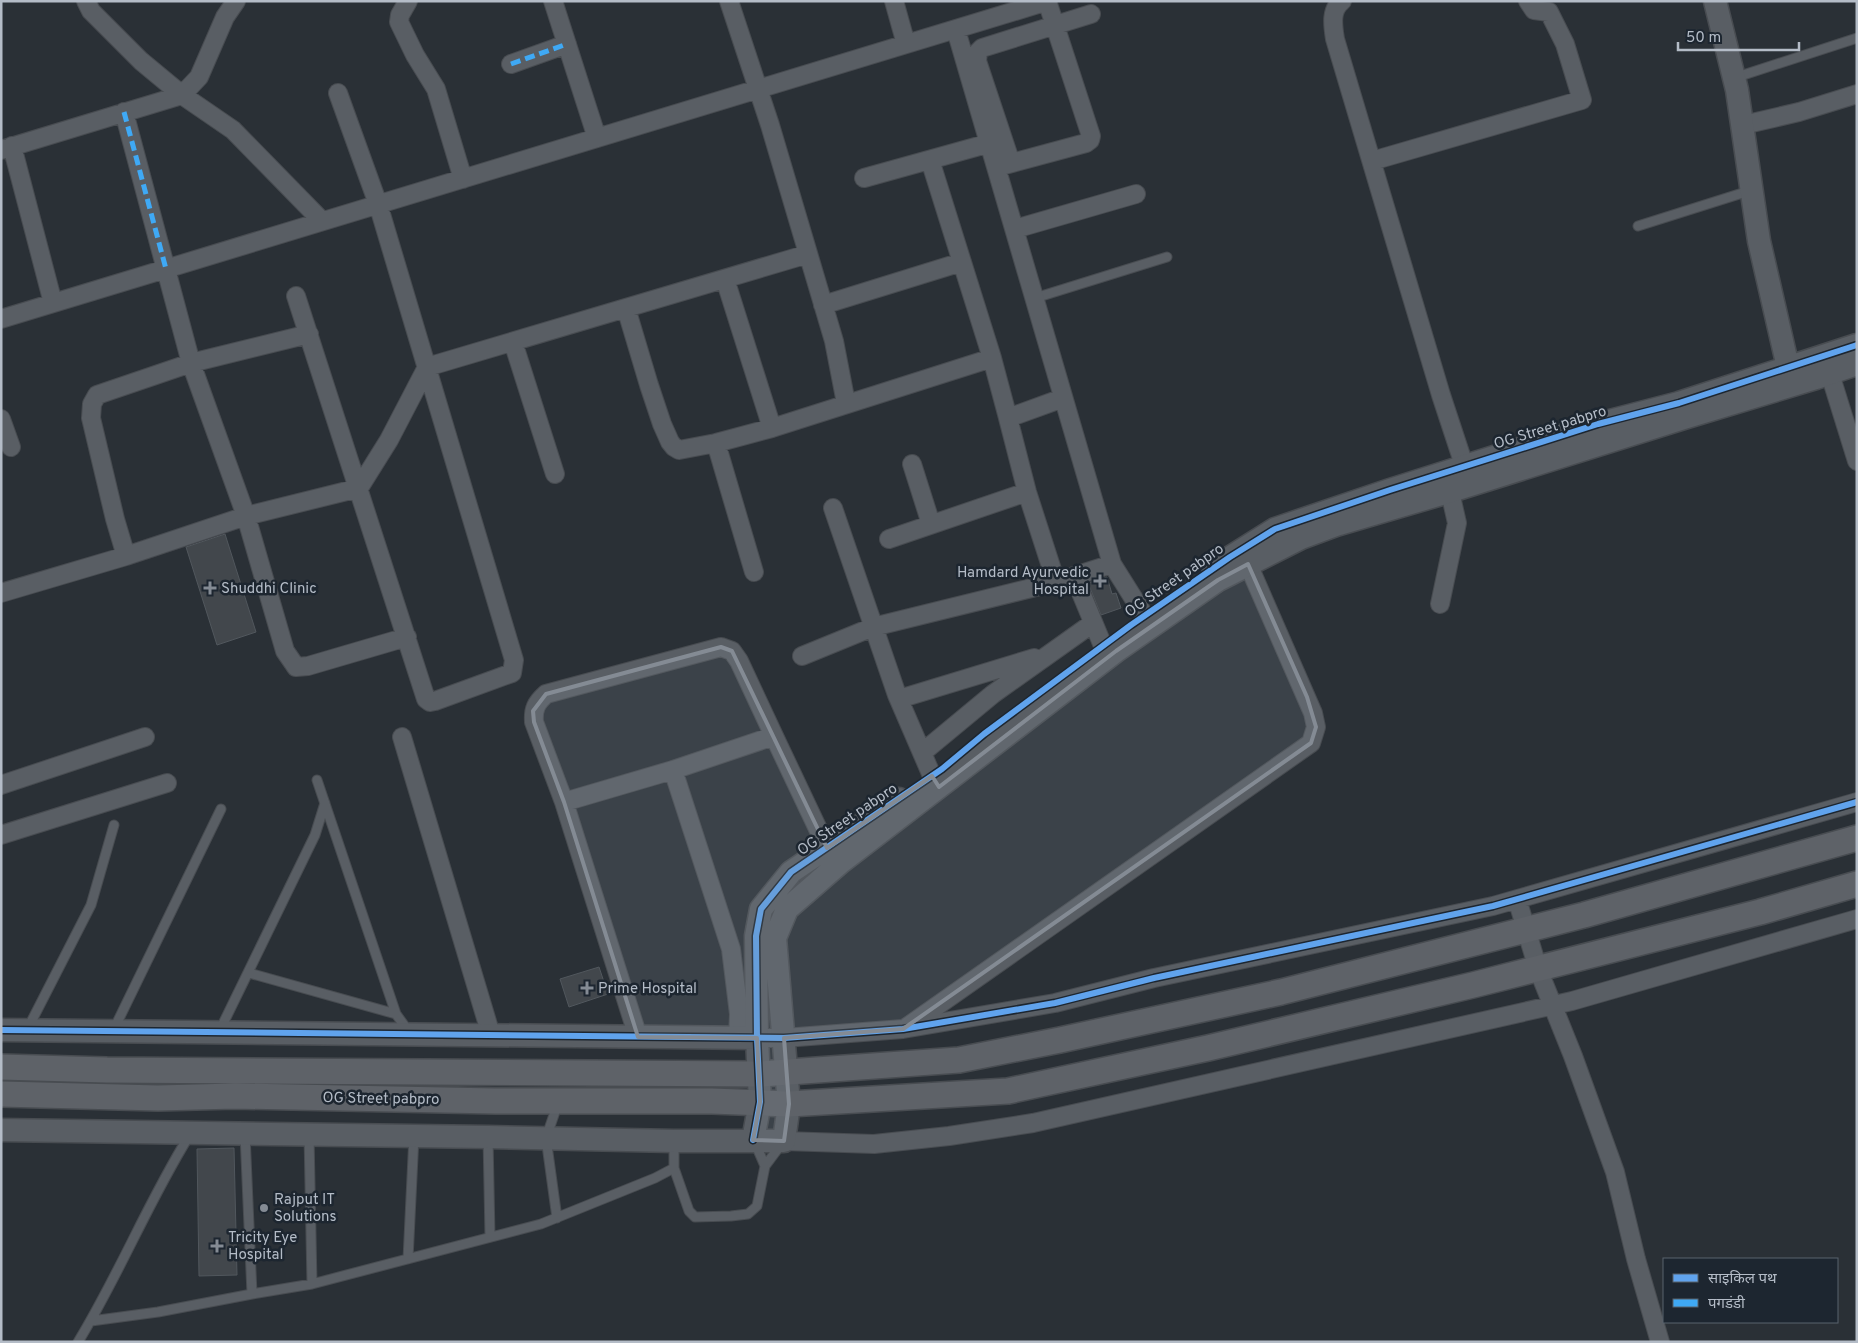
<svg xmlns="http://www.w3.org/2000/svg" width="1858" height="1343" viewBox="0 0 1858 1343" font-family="Overpass,'Noto Sans Devanagari',sans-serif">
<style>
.building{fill:#42474c;stroke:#51575d}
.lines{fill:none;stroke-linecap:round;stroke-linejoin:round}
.service-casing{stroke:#484c51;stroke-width:11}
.minor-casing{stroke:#484c51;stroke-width:20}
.tertiary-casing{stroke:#484c51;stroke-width:25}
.secondary-casing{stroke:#484c51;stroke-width:28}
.service{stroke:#595e64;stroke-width:9}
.minor{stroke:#595e64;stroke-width:18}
.tertiary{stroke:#595e64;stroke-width:22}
.secondary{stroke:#5e6268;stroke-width:25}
.quiet{stroke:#3fa9f5;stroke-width:5;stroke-dasharray:10 5;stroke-linecap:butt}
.cycleway-casing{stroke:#1d2630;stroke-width:9}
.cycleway{stroke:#60a3ed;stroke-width:6}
.marked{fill:#848b94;fill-opacity:0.2;stroke:#848b94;stroke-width:4;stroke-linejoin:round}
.poi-dot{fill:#848b94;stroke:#1d2630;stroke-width:2}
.labels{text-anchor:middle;stroke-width:5;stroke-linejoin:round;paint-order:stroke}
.street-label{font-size:15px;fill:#b4bcc7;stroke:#1d2630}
.poi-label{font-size:15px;fill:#b4bcc7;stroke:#1d2630;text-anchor:start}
</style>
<rect width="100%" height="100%" fill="#2a3036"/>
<path class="building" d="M225 534 256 632 217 645 186 547Z
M1107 577 1112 594 1116 593 1121 608 1101 615 1088 583Z
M599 967 608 994 569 1007 560 979Z
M234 1148 237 1275 199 1276 197 1149Z"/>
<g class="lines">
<g class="service-casing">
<path id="service" d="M1734 78 1857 38
M1638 226 1752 190
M1035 298 1167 257
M317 780 396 1014
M249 973 396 1014 409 1032
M27 1030 91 905 114 825
M113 1031 221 809
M219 1032 315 835 325 803
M245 1134 252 1294 312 1284 541 1224 655 1178 674 1168V1141
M309 1135 312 1284
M488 1137 490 1237
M755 1143 765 1166
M674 1168 689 1211 695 1217 731 1216 748 1214 757 1206 765 1166 783 1142
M557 1218 546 1138 558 1103
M408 1259 414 1136
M91 1321 158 1312 252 1294
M78 1342C119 1275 148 1202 189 1136"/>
</g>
<g class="minor-casing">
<path id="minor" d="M86 1 91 11 141 61 182 95 233 130 322 221
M408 1 400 15 399 22 415 55 436 89 463 179
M553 1 597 138
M729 1 770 125 834 341 846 403
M894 1 906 44
M1342 1C1330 10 1333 26 1335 39L1441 395 1468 477
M956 30 1112 564 1144 615
M511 64 567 44
M1743 125 1799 112 1857 94
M12 146 53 303
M1 150 182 95 199 77 225 17 236 1
M1372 161 1582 100 1565 44 1549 12 1534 10 1528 1
M1011 163 977 61 978 52 982 48 1091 14
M997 167 1086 143 1090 140 1091 136 1047 1
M864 178 990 143
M1015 229 1136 194
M725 279 772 428
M296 296 426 699 430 702 435 701 512 673 514 660 378 204 338 93
M823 305 962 262
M626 308 649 385 662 424 670 442 674 447 679 450 716 443 772 428 992 358 930 160
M1 319 1048 1
M513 342 555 474
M992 358 1008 418 1063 398
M1830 374 1857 461
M1008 418 1027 492 1056 582 1112 564
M1 419 11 447
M716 443 754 572
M912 464 931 524
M833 508 897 695 932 776 939 787
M889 539 1027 492
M126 556 115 519 91 418 92 404 97 395 191 363 309 334
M1074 576 1103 646
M1 593 126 556 246 516 191 363 124 112
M1440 604 1457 523 1450 492
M407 637 308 666 296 667 285 651 246 516 359 488 389 440 427 367 808 254
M802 656 873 627 1056 582
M899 699 1034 658
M402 737 491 1035
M923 752 993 694 1093 623
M1 785 145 737
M564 802 673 770
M1 835 167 783
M1517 899 1538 969 1573 1056 1615 1172 1636 1259 1660 1342
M907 1027 1311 743 1316 727 1313 713 1248 564
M638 1037 564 802 534 722C533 709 536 703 546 694L721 647 732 651 739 661 774 736
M738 1038 739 1014 731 949 673 770 774 736 827 848
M757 1038H784L903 1029 1055 1003 1154 978 1493 906 1857 802
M784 1141 874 1144 949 1136 1033 1123 1572 1001 1857 919"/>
</g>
<g class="tertiary-casing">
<path id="tertiary" d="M1715 1 1737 90 1759 241 1788 367 1793 382
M1213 568 1275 529 1390 490 1598 424 1679 403 1857 345
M1 1030 757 1038
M1 1130 488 1137 674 1141H784L789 1104 775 938 787 909 841 862 1116 651 1218 580 1301 538 1336 525 1445 493 1687 417 1816 378 1857 364
M753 1140 760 1102 757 1038 756 936 761 909 791 872 899 799"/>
</g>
<g class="secondary-casing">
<path id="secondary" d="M1 1067 107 1070 760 1074 959 1060 1060 1040 1281 992 1584 915 1857 838
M1 1094 158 1098 235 1096 495 1101H712L789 1104 1008 1091 1208 1048 1473 985 1760 912 1857 884"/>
</g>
<use href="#service" class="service"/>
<use href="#minor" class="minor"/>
<use href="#tertiary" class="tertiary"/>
<use href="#secondary" class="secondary"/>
<path class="quiet" d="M511 64 567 44
M124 112 166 269"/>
<g class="cycleway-casing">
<path id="cycleway" d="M1 1030 784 1038 903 1029 1055 1003 1154 978 1493 906 1857 802
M753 1140 760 1102 757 1038 756 936 761 909 791 872 942 769 984 734 1131 625 1230 557 1275 529 1390 490 1598 424 1679 403 1857 345"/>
</g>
<use href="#cycleway" class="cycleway"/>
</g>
<path class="marked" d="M1248 564 1307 697 1316 727 1311 743 903 1029 784 1038 789 1104 784 1141 753 1140 760 1102 757 1038 638 1037 564 802 534 722 533 711 546 694 721 647 732 651 827 848 932 776 939 787 1116 651 1218 580Z"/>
<g class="poi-dot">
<path d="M1097.5 573.5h5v5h5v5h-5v5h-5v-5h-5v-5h5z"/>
<path d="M207.5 580.5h5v5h5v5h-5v5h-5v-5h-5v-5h5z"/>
<path d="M584.5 980.5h5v5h5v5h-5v5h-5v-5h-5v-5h5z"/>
<circle cx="264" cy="1208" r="5"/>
<path d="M214.5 1238.5h5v5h5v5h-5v5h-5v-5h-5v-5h5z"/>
</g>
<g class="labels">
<g class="street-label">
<text transform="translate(1550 427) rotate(-17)" y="5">OG Street pabpro</text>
<text transform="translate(1174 580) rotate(-35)" y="5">OG Street pabpro</text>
<text transform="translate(847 819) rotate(-34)" y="5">OG Street pabpro</text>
<text transform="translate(381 1098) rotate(1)" y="5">OG Street pabpro</text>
</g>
<g class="poi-label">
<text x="1089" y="577" text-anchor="end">Hamdard Ayurvedic<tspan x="1089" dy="17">Hospital</tspan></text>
<text x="221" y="593">Shuddhi Clinic</text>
<text x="598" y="993">Prime Hospital</text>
<text x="274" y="1204">Rajput IT<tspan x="274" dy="17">Solutions</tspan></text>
<text x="228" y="1242">Tricity Eye<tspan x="228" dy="17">Hospital</tspan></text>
</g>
</g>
<rect width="1858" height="1343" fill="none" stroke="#b4bcc7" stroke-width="5"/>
<rect x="1663" y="1258" width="175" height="65" fill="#1d2630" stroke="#59626c"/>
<rect x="1673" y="1274" width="25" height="8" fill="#60a3ed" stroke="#59626c"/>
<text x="1708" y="1283" font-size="15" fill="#b4bcc7">साइकिल पथ</text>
<rect x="1673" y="1299" width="25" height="8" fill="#3fa9f5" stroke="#59626c"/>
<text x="1708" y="1308" font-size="15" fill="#b4bcc7">पगडंडी</text>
<path d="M1678 42v8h121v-8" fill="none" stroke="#b4bcc7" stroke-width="2.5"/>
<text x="1686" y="42" font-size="15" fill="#b4bcc7" stroke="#1d2630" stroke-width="4" paint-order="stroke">50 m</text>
</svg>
